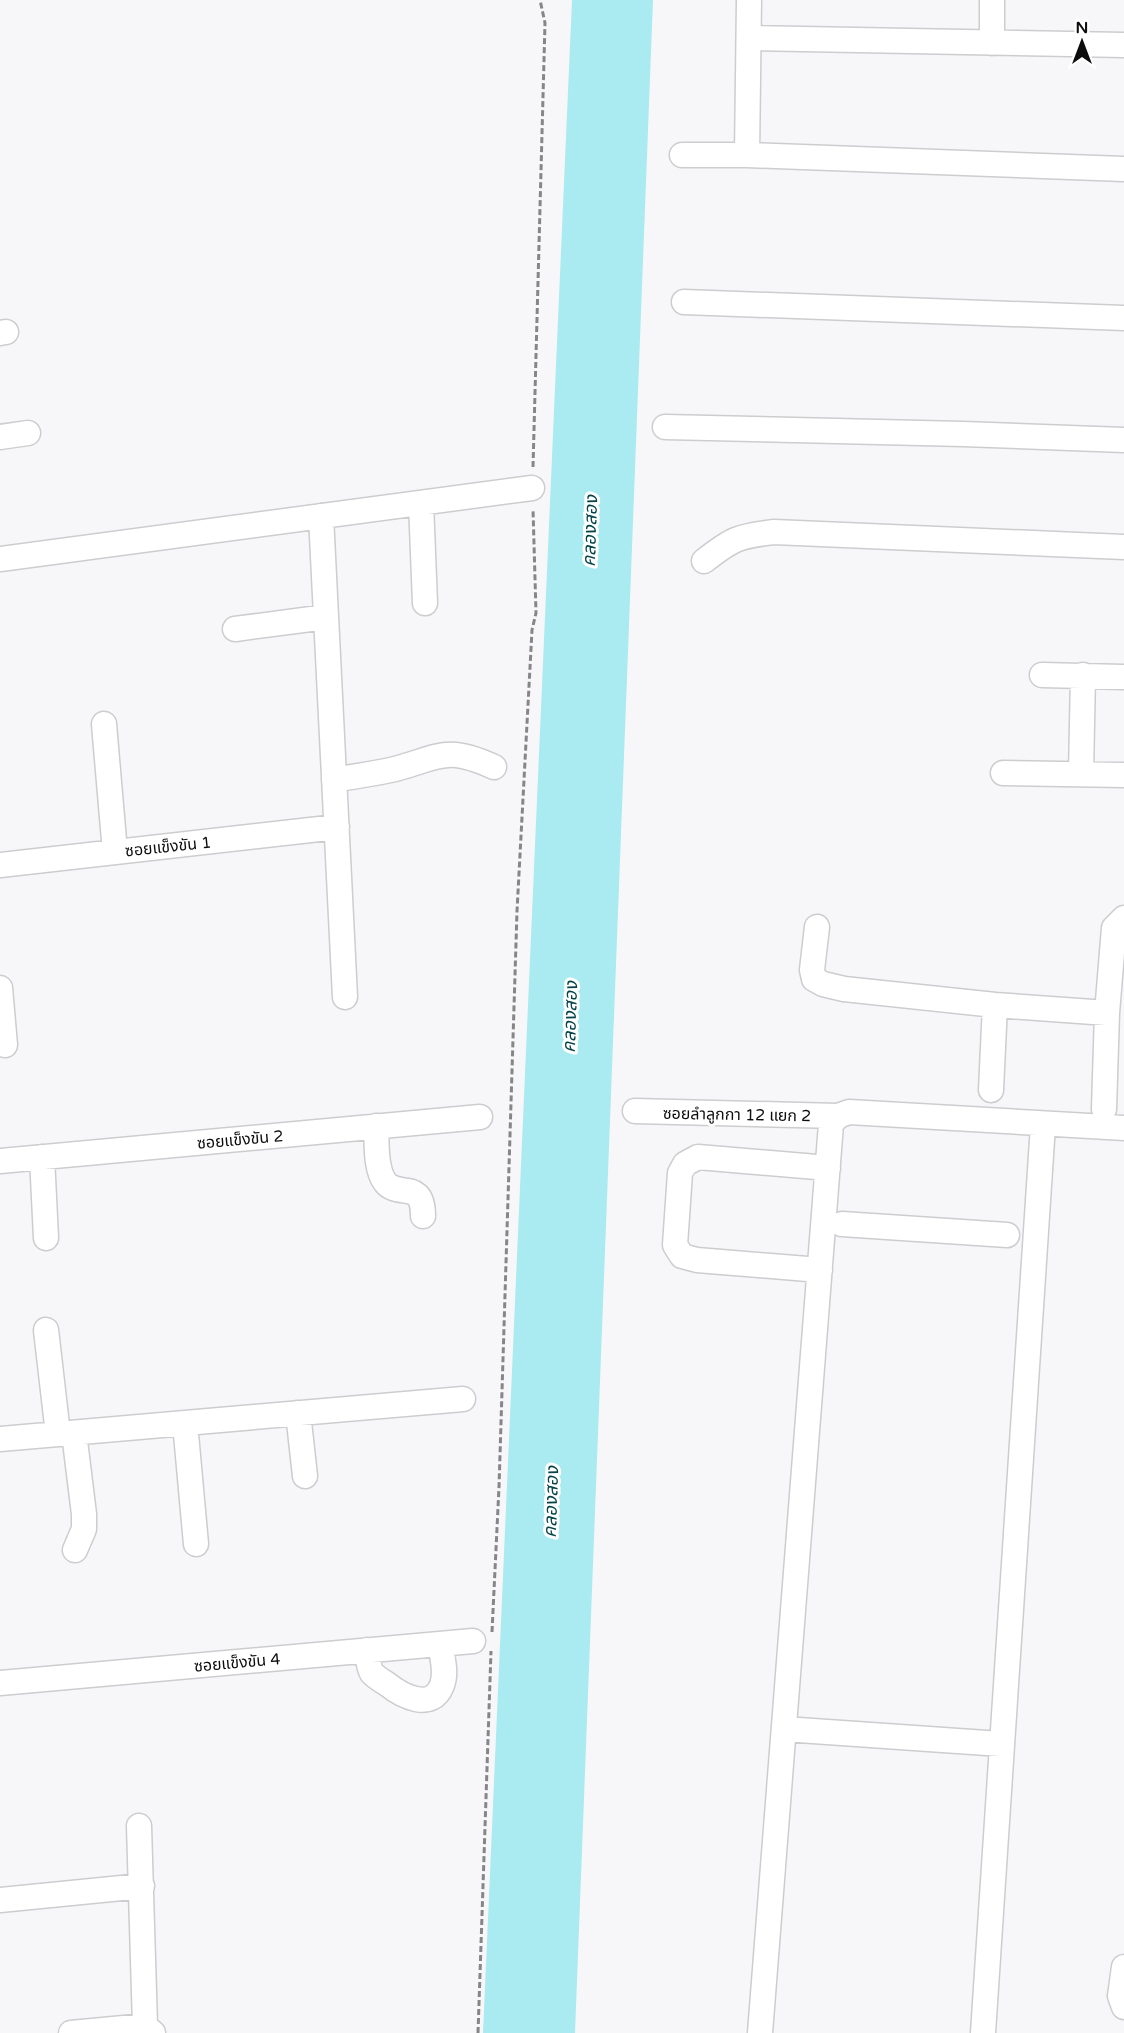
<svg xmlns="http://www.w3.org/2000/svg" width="1124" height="2033" viewBox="0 0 1124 2033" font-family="'Varela Round','Noto Sans Thai',sans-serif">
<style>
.water{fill:#a9ebf0}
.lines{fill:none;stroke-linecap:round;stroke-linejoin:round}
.minor-casing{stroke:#cdcdd0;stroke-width:27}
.path{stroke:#868688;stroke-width:3;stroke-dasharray:6 3;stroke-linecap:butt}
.minor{stroke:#fff;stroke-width:24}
.labels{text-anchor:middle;stroke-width:6;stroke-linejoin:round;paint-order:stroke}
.street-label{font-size:16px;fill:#0d0d0e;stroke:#fff}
.water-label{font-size:18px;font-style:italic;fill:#044348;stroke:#fff}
</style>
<rect width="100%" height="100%" fill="#f7f7fa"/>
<path class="water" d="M572 0H653L575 2033H483Z"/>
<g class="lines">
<g class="minor-casing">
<path id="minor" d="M749 0 747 155 1124 169
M992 0V43
M750 38 1124 45
M682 155H747
M684 302 1124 318
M0 333 6 332
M665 427 963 434 1124 440
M0 437 28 433
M421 503 425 603
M321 516 345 997
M0 559 532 488
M704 561C732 539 738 536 774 532L1124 547
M235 629 326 617
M1042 675 1124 677
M104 724 115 852
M1003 773 1124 775
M1081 774 1083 675
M334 780C354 776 375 774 395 769 440 757 446 745 494 767
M0 865 337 827
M817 927 812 970 814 979 823 984 844 989 995 1005 1107 1013 1114 928 1124 918
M0 988 5 1045
M991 1090 995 1005
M1104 1109 1107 1013
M635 1111 838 1116
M376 1126C377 1143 375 1168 385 1182 398 1199 423 1178 423 1216
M42 1157 46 1238
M0 1161 480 1117
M842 1224 1007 1235
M820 1270 697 1260 682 1256 675 1245 680 1173 685 1164 698 1157 828 1168
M46 1330 58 1434
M298 1413 305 1476
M185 1423 196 1544
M74 1433 84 1514V1529L75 1550
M0 1439 463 1399
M367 1650C368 1657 368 1667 372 1673 376 1677 382 1681 387 1684 402 1696 432 1712 442 1685 447 1672 442 1657 440 1644
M0 1683 473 1641
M784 1729 1001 1744
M139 1826 145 2026 153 2033
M0 1900 142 1886
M1124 1967 1120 1996 1124 2007
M71 2033 145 2026
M760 2033 831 1124 838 1116 849 1112 1124 1128
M983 2033 1043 1125"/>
</g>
<path class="path" d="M533 467 545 23 540 0
M492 1632 499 1487 517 911 532 630 536 613 533 509
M478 2033 491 1651"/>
<use href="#minor" class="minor"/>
</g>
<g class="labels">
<g class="street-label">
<text transform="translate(168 846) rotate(-6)" y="6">ซอยแข็งขัน 1</text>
<text transform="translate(737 1114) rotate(1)" y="6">ซอยลําลูกกา 12 แยก 2</text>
<text transform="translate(240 1139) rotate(-5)" y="6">ซอยแข็งขัน 2</text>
<text transform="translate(237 1662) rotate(-5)" y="6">ซอยแข็งขัน 4</text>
</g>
<g class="water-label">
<text transform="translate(590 531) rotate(-88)" y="6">คลองสอง</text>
<text transform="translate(570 1017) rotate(-88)" y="6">คลองสอง</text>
<text transform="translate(551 1502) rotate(-88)" y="6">คลองสอง</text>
</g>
</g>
<g transform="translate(1082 42)" stroke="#ffffff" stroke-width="4.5" paint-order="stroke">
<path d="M0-4.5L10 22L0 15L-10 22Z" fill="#0d0d0e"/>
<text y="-9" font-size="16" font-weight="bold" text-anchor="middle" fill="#0d0d0e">N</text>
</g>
</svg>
